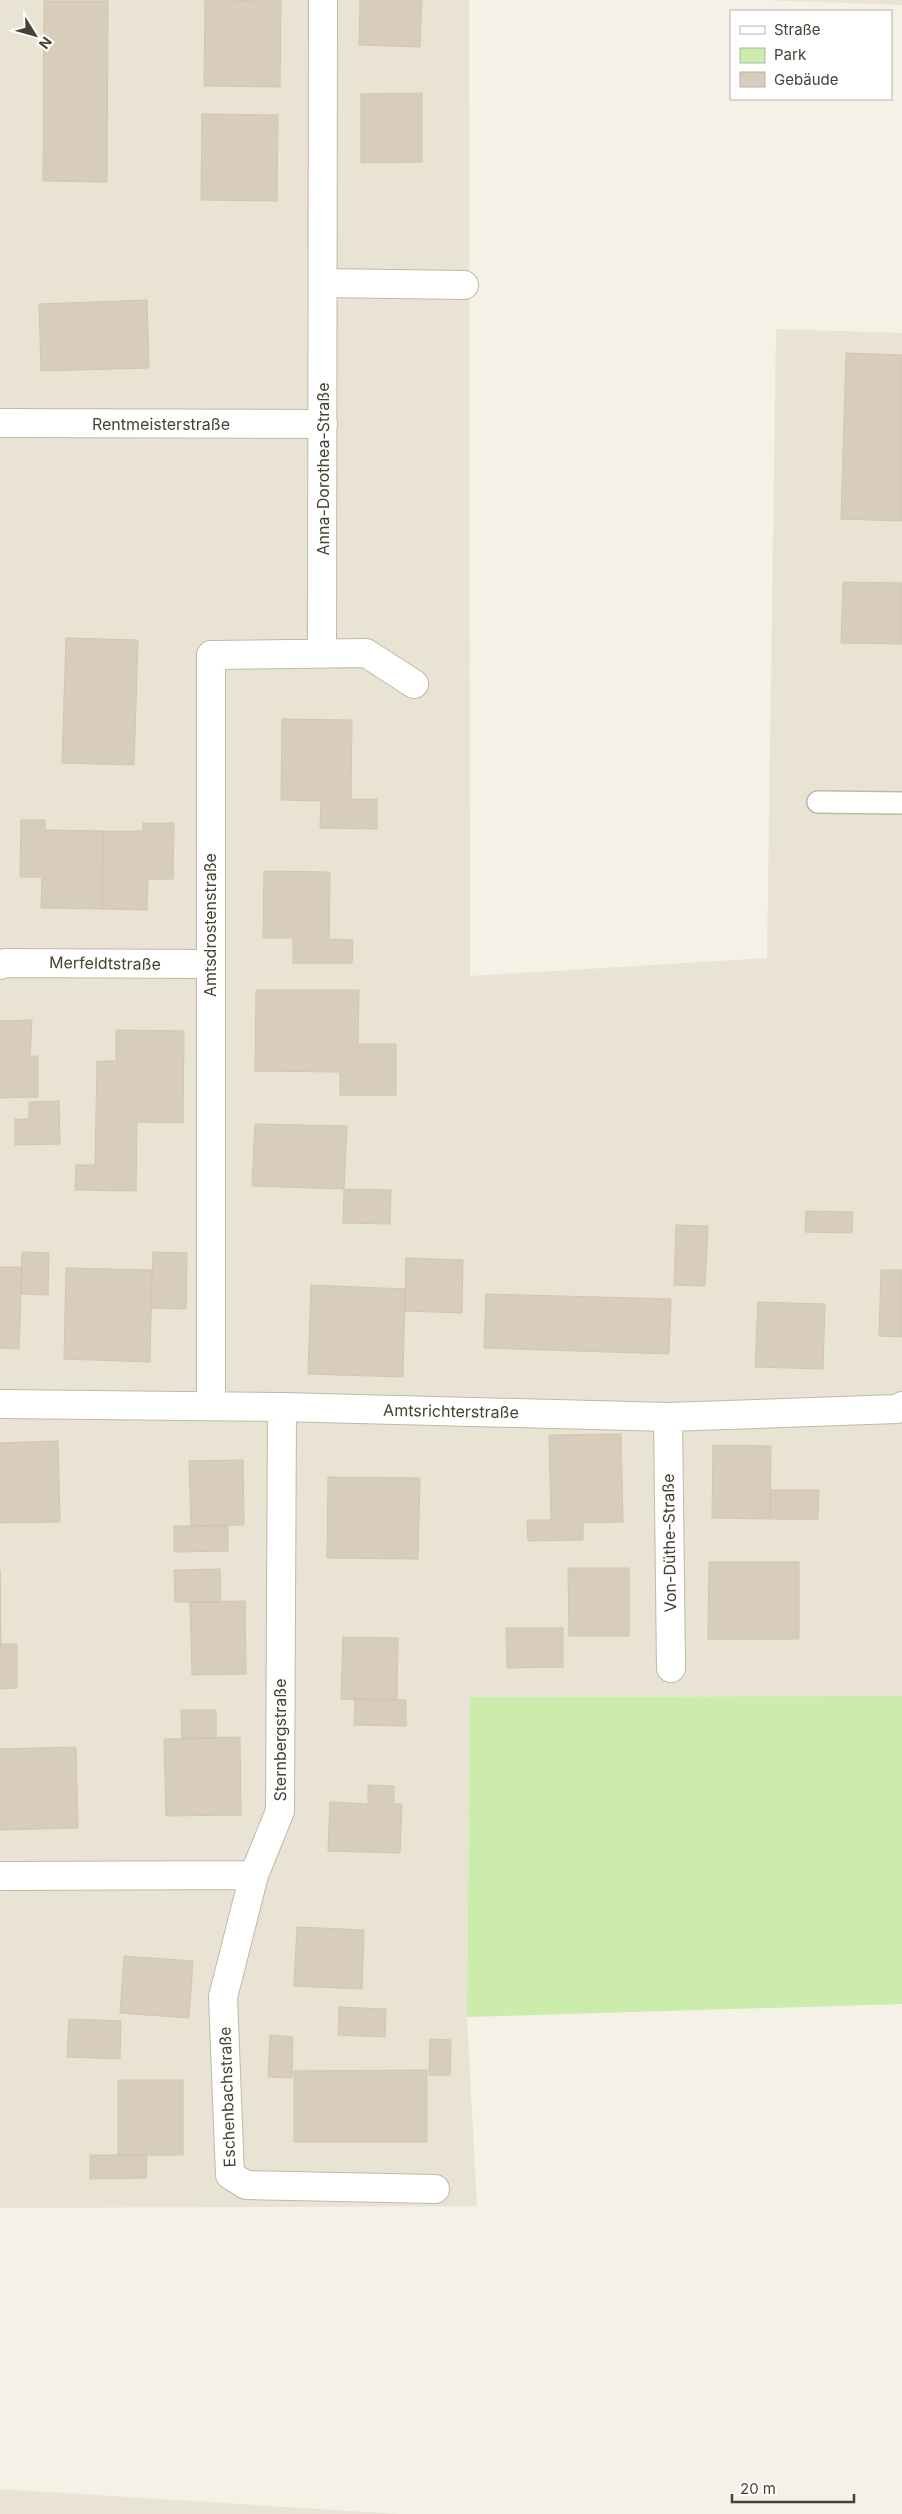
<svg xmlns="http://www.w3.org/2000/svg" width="902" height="2514" viewBox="0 0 902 2514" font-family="Inter,sans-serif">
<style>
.residential{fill:#e9e3d3}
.green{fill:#cbecab}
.building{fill:#d7cdba;stroke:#d2c6ad}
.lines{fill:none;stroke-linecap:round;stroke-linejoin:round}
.lane-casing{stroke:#c1b9a7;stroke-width:24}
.street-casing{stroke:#c1b9a7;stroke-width:30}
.lane{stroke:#fff;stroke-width:21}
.street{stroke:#fff;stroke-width:28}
.labels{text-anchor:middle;stroke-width:4;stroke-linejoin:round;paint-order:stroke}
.street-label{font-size:16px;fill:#484134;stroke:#fff}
</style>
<rect width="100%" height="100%" fill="#f4f1e6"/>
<path class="residential" d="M0 0H469L470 976 767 958 776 329 902 333V1696L470 1697 467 2017 477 2206 0 2208Z
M762 0H902V5Z
M0 2489 399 2514H0Z"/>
<path class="green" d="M902 1696V2004L467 2017 470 1697Z"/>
<path class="building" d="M205 0 281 1 280 87 204 86Z
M360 0H422L420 47 359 45Z
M44 1H108L107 182 43 181Z
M422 93V162L361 163V94Z
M202 114 278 115 277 201 201 200Z
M147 300 149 368 41 371 39 304Z
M846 353 902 355V521L841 519Z
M843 582 902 583V644L841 643Z
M66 638 138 640 134 765 62 763Z
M282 719 352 720 351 799H377V829L320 828 321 801 281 800Z
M21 820H45V830L103 831 102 909 41 908 42 877H20Z
M143 823H174L173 879H148L147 910 102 909 103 831H143Z
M264 871 330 872 329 939 353 940 352 963H293V938H263Z
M256 990H359L358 1044H396V1095H340V1072L255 1071Z
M32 1020 30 1056H38V1097L0 1098V1021Z
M116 1030 184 1031 183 1123 137 1122 136 1191 75 1190 76 1165H95L97 1061H116Z
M59 1101 60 1144 15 1145V1119H29V1102Z
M255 1124 347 1126 344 1189 252 1186Z
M344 1189 391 1190 390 1224 343 1223Z
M806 1211 853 1212 852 1233 805 1232Z
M676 1225 708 1226 705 1286 674 1285Z
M22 1252 49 1253 48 1295 21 1294Z
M153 1252 187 1253 186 1309 151 1308Z
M406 1258 463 1260 462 1313 405 1311Z
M0 1267H22L19 1349 0 1348Z
M66 1268 152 1270 150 1362 64 1359Z
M881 1270H902V1337L879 1336Z
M311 1285 405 1289 403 1377 308 1374Z
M486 1294 671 1299 669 1354 484 1348Z
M758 1302 825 1304 823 1369 755 1367Z
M621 1434 623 1522 583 1523V1540L528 1541 527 1520H551L549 1435Z
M58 1441 60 1522 0 1523V1443Z
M713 1445 771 1446 770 1519 712 1518Z
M243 1460 244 1525 191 1526 189 1461Z
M328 1477 420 1478 418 1559 327 1558Z
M770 1490H819L818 1519H770Z
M174 1526H228V1551L174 1552Z
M709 1562H799V1639H708Z
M568 1568H629V1636H569Z
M220 1569 221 1602H175L174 1570Z
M0 1570 1 1644H0Z
M245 1601 246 1674 192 1675 190 1602Z
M506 1628H563V1667L507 1668Z
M343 1637 398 1638 397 1700 341 1699Z
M0 1644H17V1688L0 1689Z
M355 1699 406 1700V1726L354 1725Z
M181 1710H216V1738L182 1739Z
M240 1737 241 1815 166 1816 164 1739Z
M76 1747 78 1828 0 1830V1749Z
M368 1785 394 1786V1804H402L400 1853 328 1851 330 1802 368 1804Z
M297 1927 364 1930 362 1989 294 1986Z
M124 1956 193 1961 189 2018 120 2013Z
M339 2007 386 2009 385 2037 338 2035Z
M69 2019 121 2021 120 2059 67 2057Z
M270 2035 293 2037 292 2078 268 2077Z
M430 2039 451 2040 450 2075H429Z
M427 2070V2142H294V2071Z
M118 2080H183V2155H118Z
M90 2155H147L146 2178 90 2179Z"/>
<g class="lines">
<g class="lane-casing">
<path id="lane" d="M818 802 902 803"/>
</g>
<g class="street-casing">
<path id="street" d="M323 283 464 285
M0 423 323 424
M322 654 323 0
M0 965 5 963 210 964
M0 1404 282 1407 668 1417 897 1409 902 1406
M211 1406V655L366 653 414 684
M282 1407 280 1811 254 1875 223 1997 230 2175 246 2185 435 2189
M668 1417 671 1668
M0 1876 254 1875"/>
</g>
<use href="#lane" class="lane"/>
<use href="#street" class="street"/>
</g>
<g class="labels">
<g class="street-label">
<text x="161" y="430">Rentmeisterstraße</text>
<text transform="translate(323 469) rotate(-90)" y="6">Anna-Dorothea-Straße</text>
<text transform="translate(210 925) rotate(-90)" y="6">Amtsdrostenstraße</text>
<text transform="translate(105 963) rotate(1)" y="6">Merfeldtstraße</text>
<text transform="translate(451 1411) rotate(1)" y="6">Amtsrichterstraße</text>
<text transform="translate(669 1543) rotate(-91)" y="6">Von-Düthe-Straße</text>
<text transform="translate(280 1740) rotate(-90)" y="6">Sternbergstraße</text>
<text transform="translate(227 2097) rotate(-92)" y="6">Eschenbachstraße</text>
</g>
</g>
<rect x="730" y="10" width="162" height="90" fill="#ffffff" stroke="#b6b3ae"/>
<rect x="740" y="26" width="25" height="8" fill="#ffffff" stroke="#b6b3ae"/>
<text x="774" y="35" font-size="15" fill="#484134">Straße</text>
<rect x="740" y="48" width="25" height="15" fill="#cbecab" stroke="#b6b3ae"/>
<text x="774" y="60" font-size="15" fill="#484134">Park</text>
<rect x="740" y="72" width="25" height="15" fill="#d7cdba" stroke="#b6b3ae"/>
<text x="774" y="85" font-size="15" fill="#484134">Gebäude</text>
<g transform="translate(35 35) rotate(127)" stroke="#ffffff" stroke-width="4" paint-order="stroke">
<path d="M0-4L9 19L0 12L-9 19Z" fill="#484134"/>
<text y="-8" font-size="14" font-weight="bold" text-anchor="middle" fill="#484134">N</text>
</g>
<path d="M732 2494v8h122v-8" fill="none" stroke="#484134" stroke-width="2.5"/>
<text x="740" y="2494" font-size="15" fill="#484134" stroke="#ffffff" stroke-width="4" paint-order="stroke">20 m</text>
</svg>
